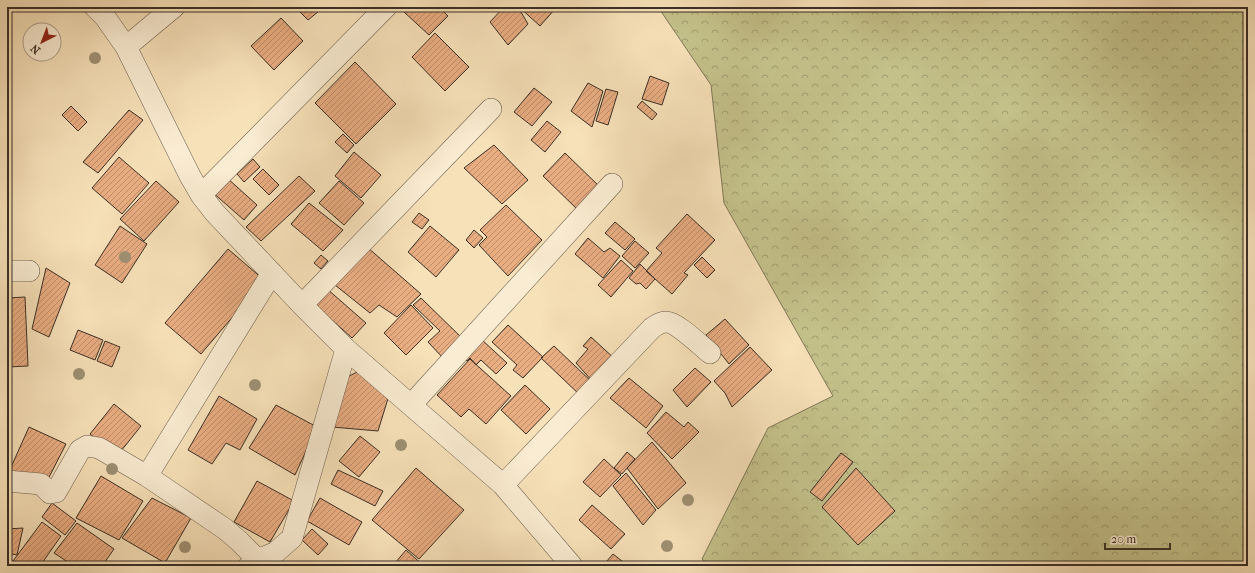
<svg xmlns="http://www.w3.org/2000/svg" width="1255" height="573" viewBox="0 0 1255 573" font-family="'IM FELL French Canon',serif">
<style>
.forest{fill:url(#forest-crowns);stroke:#807858}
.building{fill:url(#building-hatch);stroke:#3b3026}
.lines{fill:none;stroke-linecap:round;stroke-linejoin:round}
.minor-casing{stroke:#6a5c4b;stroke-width:22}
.minor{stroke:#faecd2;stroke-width:21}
.tree{fill:#9e9073}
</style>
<defs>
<pattern id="forest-crowns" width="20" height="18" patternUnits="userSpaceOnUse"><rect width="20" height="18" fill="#c4c18a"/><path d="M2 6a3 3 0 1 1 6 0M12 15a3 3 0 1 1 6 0" fill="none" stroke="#a09d71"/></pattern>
<pattern id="building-hatch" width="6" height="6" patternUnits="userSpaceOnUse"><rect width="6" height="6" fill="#e9ad82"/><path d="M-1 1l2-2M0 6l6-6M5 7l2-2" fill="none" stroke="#be8d6a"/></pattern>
</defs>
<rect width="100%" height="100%" fill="#f7e1b9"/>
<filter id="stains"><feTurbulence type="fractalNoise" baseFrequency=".005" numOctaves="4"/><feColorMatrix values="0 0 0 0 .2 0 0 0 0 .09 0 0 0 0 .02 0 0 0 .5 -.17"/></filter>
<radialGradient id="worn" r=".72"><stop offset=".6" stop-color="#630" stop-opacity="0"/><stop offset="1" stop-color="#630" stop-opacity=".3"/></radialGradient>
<path class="forest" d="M658 7H1248V566H710L702 559 768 428 833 396 724 203 711 85Z"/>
<path class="building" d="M295 7H315L319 11 308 20Z
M408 7H439L448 16 429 35 404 12Z
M504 7H513L521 12 528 24 508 45 490 22Z
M519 7H555L556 8 540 26Z
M281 18 303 41 274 70 251 46Z
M435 33 469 67 445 91 412 57Z
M355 62 396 104 356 144 315 103Z
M650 76 669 83 662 105 642 99Z
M588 83 603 91 592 127 571 111Z
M534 88 552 102 532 126 514 112Z
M606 89 618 92 608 125 596 121Z
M642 101 657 114 652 120 637 107Z
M71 106 87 122 78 131 62 115Z
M129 110 143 120 98 173 83 162Z
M547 121 561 132 545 152 531 140Z
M343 134 354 145 347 153 335 142Z
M494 145 528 180 502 204 464 168Z
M354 152 381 175 361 198 335 176Z
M565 153 600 187 578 210 543 176Z
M119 157 149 183 122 214 92 188Z
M253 159 260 167 244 182 237 174Z
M263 169 279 185 269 195 253 179Z
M299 176 315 191 261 241 246 227Z
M226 177 257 205 244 220 212 192Z
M156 181 179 202 144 241 120 219Z
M339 181 364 203 344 225 319 203Z
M309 203 343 230 323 251 291 224Z
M506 205 542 240 508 276 479 245 487 237 480 230Z
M419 213 429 220 422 229 412 222Z
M687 214 715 240 684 273 688 275 672 294 646 271 662 253 656 248Z
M615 222 635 239 625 250 605 233Z
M120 226 147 244 122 283 95 265Z
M430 226 459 250 436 277 408 252Z
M474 230 483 238 474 248 466 240Z
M588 238 604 252 610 248 620 256 603 278 575 254Z
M635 241 649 253 635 268 622 256Z
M367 247 421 294 397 317 379 305 370 313 335 285Z
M228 249 264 280 201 354 165 323Z
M321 255 328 261 321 269 314 263Z
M702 257 715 270 707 278 694 265Z
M621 260 633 271 611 297 598 285Z
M640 264 655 279 646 289 640 283 636 284 629 278Z
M46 268 70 283 49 337 32 329Z
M326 288 366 323 352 338 313 303Z
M25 297 28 366 7 367V298Z
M421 298 464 340 444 359 428 342 440 331 413 305Z
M411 305 433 328 406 355 384 333Z
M725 319 749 345 729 364 706 335Z
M508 325 543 357 523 378 513 370 517 365 492 342Z
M78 330 103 340 95 360 70 350Z
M591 337 616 360 594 383 576 363 588 349 583 346Z
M481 339 507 363 496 374 481 360 476 365 470 358 467 361 463 358Z
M105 341 120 347 112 367 97 361Z
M554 346 594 384 582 397 541 358Z
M750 347 772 370 732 407 725 393 714 381Z
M470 359 511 396 486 424 469 409 461 417 437 395Z
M374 364 394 379 378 431 332 427 347 377Z
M695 368 711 382 687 407 673 390Z
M629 378 663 406 646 428 610 398Z
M525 385 550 409 526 434 501 410Z
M219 396 257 419 240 450 226 443 212 464 188 450Z
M114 404 141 426 117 456 90 434Z
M276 405 317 427 295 475 249 448Z
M666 412 684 427 688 422 699 432 672 459 647 433Z
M29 427 66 444 46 483 8 474Z
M360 436 380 452 359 477 339 461Z
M652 442 686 483 658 509 627 468Z
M627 452 635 459 622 474 614 468Z
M841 453 853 462 822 501 810 492Z
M604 459 621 475 600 497 583 482Z
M416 468 464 510 419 559 372 520Z
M856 468 895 511 858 545 822 507Z
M338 470 383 491 375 506 331 484Z
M626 473 656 510 643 525 613 486Z
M101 476 143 501 119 540 76 518Z
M257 481 294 501 270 542 234 522Z
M7 483H13L7 521Z
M152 498 191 518 165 563 122 538Z
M320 498 362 522 349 545 307 521Z
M52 503 76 521 65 535 42 517Z
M592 505 625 534 611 549 579 520Z
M42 522 61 536 40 566 10 565Z
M77 523 114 549 102 566H74L54 553Z
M23 528 17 555 7 553V529Z
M312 529 328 544 318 555 302 540Z
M406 550 424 566H399L395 563Z
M613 554 622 561 617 566H611L606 562Z"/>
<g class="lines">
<g class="minor-casing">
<path id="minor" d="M95 7 105 17 126 47 190 176 201 195 215 213 302 305 346 349 503 485 572 566
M126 47 174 7
M201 195 386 7
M7 271H29
M302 305 491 109
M411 405 612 184
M147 476 272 273
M7 481 41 484 50 493 56 492 80 450 87 446 99 448 147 476 225 529 239 541 264 566
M503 485 652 328C657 325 660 322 666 322 677 322 701 346 710 353
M249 566 258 560 276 552 292 538 346 349"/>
</g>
<use href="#minor" class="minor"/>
</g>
<g class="tree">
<circle cx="95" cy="58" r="6"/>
<circle cx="125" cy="257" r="6"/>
<circle cx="79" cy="374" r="6"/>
<circle cx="255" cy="385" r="6"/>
<circle cx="401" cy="445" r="6"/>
<circle cx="112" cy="469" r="6"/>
<circle cx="688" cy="500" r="6"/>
<circle cx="667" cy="546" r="6"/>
<circle cx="185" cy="547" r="6"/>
</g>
<rect width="1255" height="573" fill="none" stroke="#f7e1b9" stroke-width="24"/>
<rect x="8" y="8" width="1239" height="557" fill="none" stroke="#3b3026" stroke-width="2"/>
<rect x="12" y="12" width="1231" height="549" fill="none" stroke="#3b3026"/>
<g transform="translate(42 42) rotate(222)"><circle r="19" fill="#faecd2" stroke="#aea18d"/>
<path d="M0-3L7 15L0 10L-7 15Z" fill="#8f2418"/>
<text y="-6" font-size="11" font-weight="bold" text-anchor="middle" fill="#3b3026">N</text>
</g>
<path d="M1105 543v6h65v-6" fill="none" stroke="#3b3026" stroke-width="2"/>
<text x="1111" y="543" font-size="12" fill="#3b3026" stroke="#faecd2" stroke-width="3" paint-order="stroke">20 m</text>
<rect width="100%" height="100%" filter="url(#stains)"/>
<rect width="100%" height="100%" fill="url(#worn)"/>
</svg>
